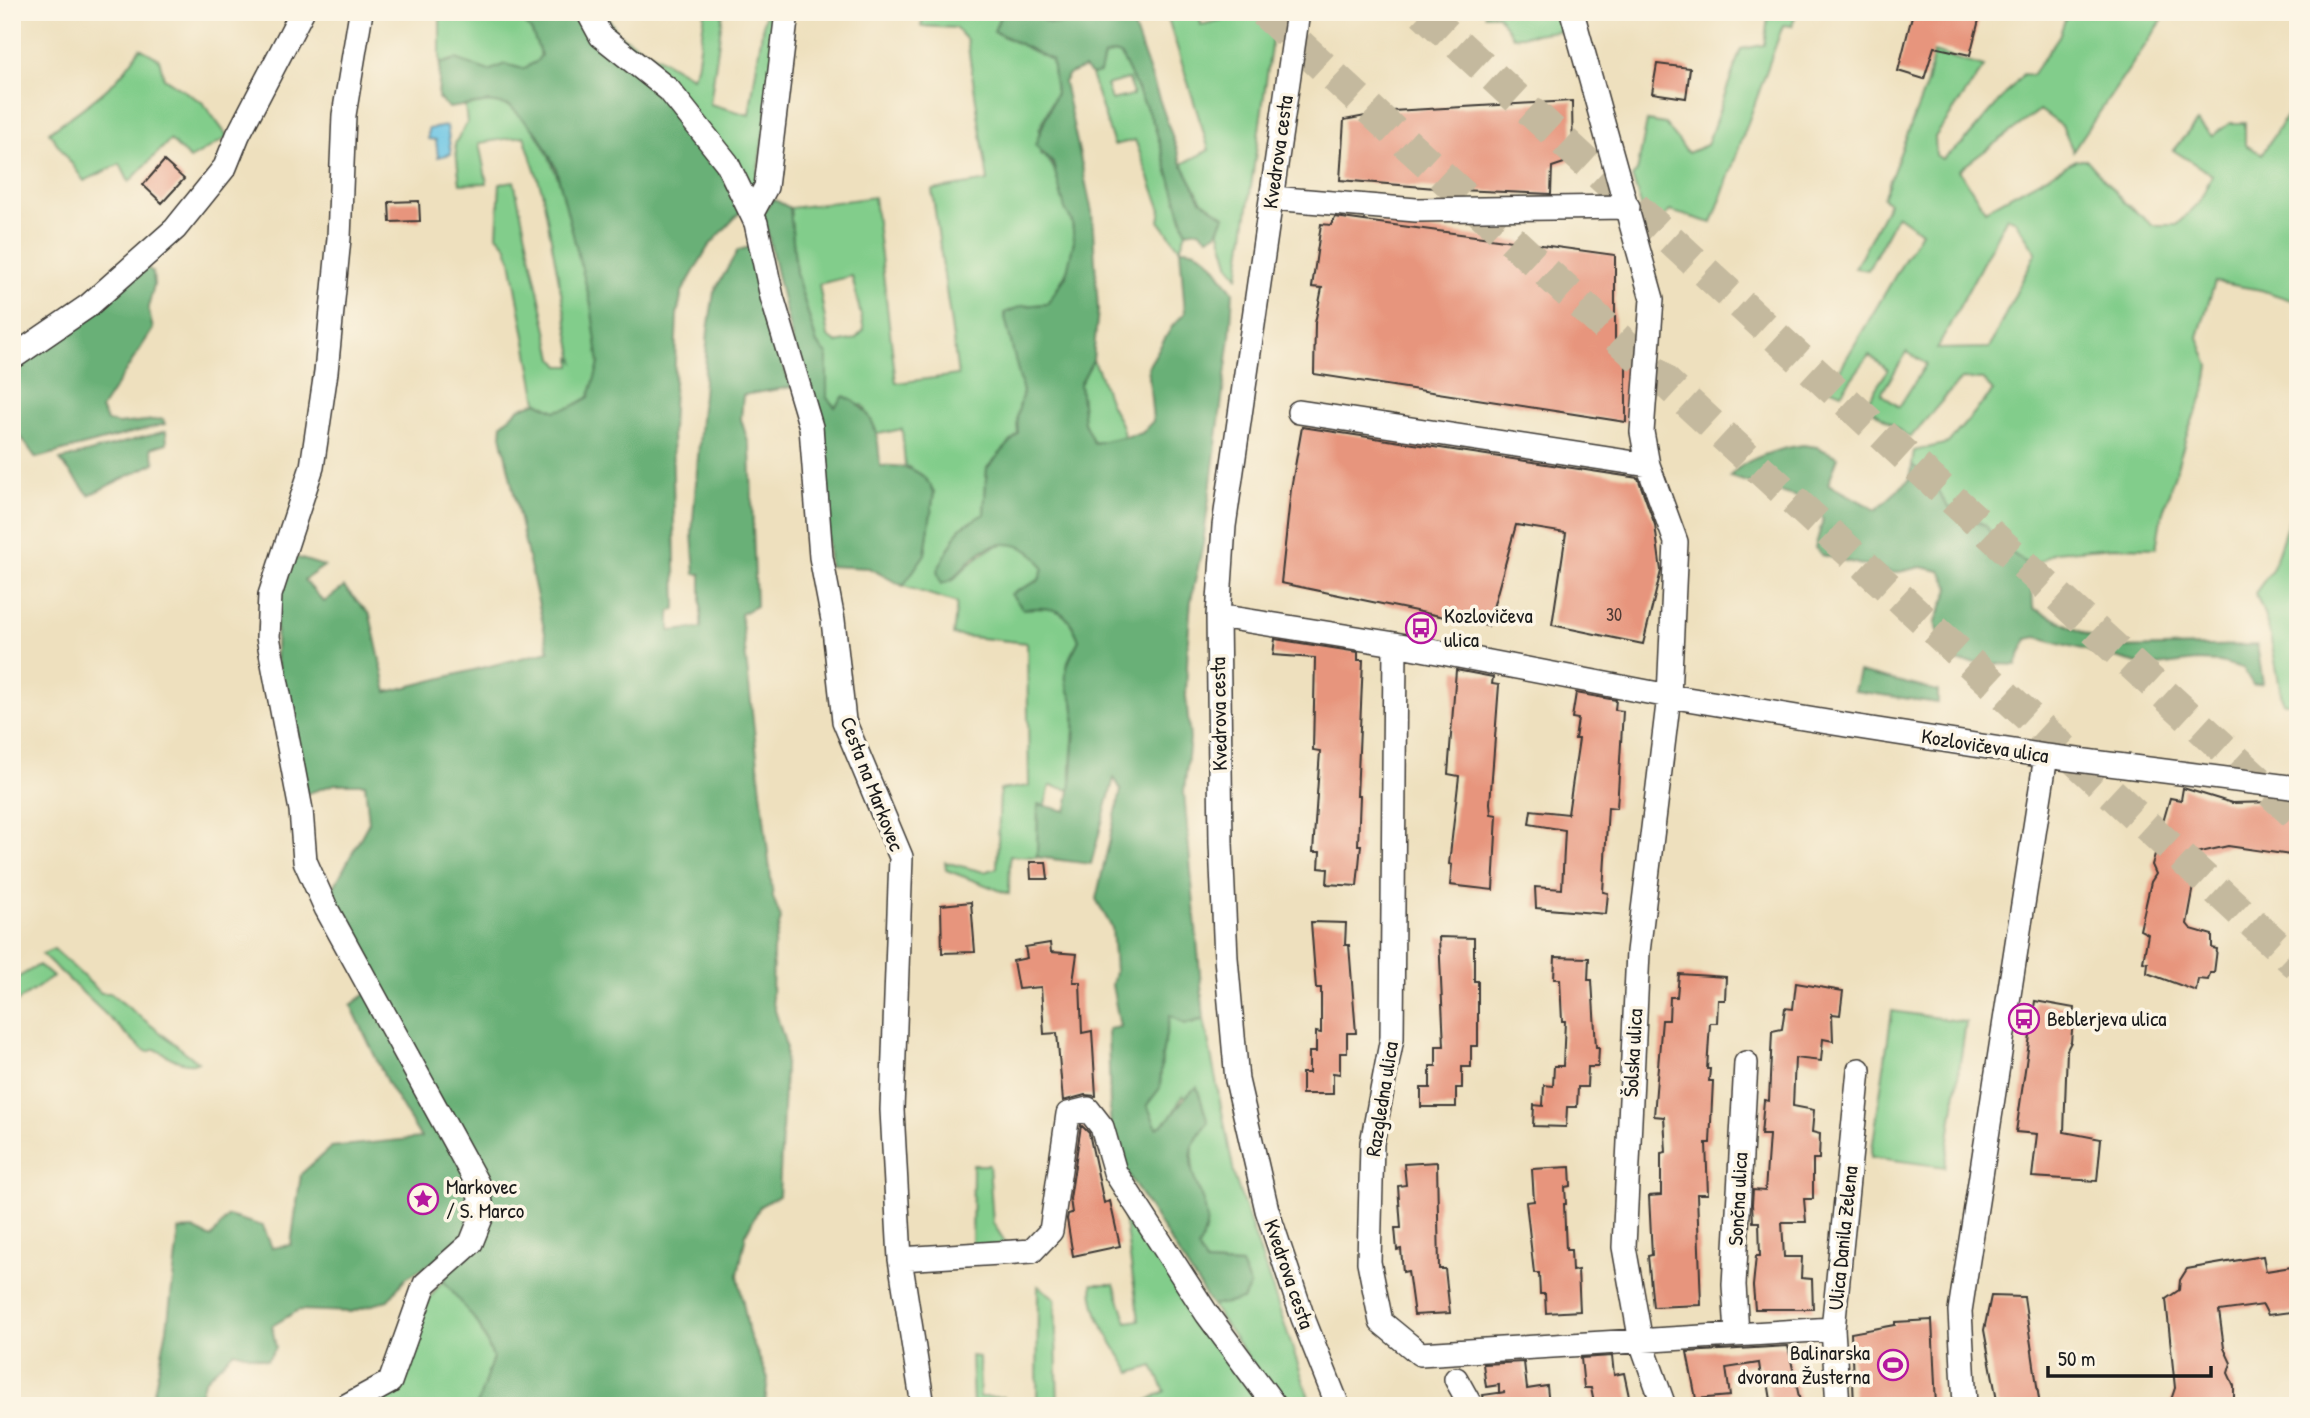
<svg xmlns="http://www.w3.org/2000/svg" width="2310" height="1418" viewBox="0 0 2310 1418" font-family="'Patrick Hand',sans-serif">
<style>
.green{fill:#82cd8b;stroke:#4f7454;stroke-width:2;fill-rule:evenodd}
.forest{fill:#69b077;stroke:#42664a;stroke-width:2}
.water{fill:#67c4e5;stroke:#427080;stroke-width:2}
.building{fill:#e7957d}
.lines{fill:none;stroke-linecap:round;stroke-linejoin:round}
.highway-tunnel{stroke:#c4b99e;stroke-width:32;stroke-dasharray:32 16;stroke-linecap:butt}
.minor-casing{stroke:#3c3934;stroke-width:26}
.minor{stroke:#fff;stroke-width:23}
.labels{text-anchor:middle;stroke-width:7;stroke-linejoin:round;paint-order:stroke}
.number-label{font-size:18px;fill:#4f3a34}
.street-label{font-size:21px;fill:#1c1c1c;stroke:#fcf5e5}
.poi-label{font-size:21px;fill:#1c1c1c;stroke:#fcf5e5;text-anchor:start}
</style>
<rect width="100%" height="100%" fill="#fcf5e5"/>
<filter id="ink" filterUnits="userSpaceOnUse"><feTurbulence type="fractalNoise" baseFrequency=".0143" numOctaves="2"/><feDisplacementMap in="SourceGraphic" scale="14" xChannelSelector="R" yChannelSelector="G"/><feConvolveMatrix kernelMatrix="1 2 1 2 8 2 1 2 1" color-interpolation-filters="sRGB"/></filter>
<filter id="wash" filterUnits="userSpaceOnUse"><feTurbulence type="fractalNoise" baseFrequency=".00686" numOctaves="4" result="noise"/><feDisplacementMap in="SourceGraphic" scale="28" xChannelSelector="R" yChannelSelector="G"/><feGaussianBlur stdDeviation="1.57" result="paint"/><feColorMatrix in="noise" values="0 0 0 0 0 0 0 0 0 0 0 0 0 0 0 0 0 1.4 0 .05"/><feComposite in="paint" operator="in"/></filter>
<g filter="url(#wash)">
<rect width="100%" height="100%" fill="#eee0be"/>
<path class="green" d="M440 12H528L521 18 532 32 541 55 536 62 523 69 505 64 489 72 456 59 440 64Z
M594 12H605L618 34 692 77 697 67 705 12H723L710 104 749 115 765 12H783L755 188 750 190Z
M924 12H1002L994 32 1052 60 1056 93 1039 130 1040 153C1057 166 1055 174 1061 194 1063 204 1070 214 1072 224 1079 256 1064 279 1047 304L1022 306 1005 313 1023 392 1017 416 1018 434 987 468 984 514 960 528 937 571 952 581C977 555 1017 517 1043 568L1039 580 1012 595 1023 608C1057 606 1066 608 1079 640 1075 648 1069 656 1067 665 1064 680 1071 688 1073 702 1078 731 1067 761 1072 790L1050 786 1045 805H1038L1037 857 1010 856 1009 894 946 870 945 862 984 872 997 868 1000 790 1029 786 1027 643 953 635 957 603 903 586 925 554 934 492 922 475 905 465 902 429 878 434 863 405 835 407 827 398V355L817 344 796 273 790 208 874 197 896 383 958 375 932 190 988 181 967 40 956 28 921 26ZM852 276 864 330 855 339 837 343 828 337 819 284Z
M1033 12H1094C1075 26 1050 31 1033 12Z
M1166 12H1199L1201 25 1252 12H1276L1238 277 1230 266 1219 229 1224 216 1201 200 1182 164 1209 150Z
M1485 12H1568L1573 33 1557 31 1513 37 1498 15H1485Z
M1769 12H1797L1792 26 1783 25 1712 223 1670 211 1649 230 1632 177 1637 172 1647 121 1665 124 1688 153 1707 145 1741 49 1764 45Z
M2068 12H2168L2073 151 2062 126 2040 110 1959 170 1985 210 2076 160H2087L2124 202 2152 225H2176L2199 203 2212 175 2173 150 2197 122 2212 136 2230 123H2245V145L2262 154 2287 115 2298 88V299L2294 301 2261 290 2215 282 2198 337 2209 366 2205 392 2189 428 2161 519 2156 548 2114 547 2055 552 2031 567 1995 540 1986 525 1948 507 1929 477 1912 465 1914 451 1948 443 1993 391 1983 380 1961 379 1910 438 1865 405 1888 370 1869 355 1841 393 1829 388 1921 232 1897 215 1868 270 1855 268 1889 203 1883 198 1927 83 1934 52 1984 67 1935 137 1936 155 1942 159 1963 143 2023 74 2032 75 2059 36ZM2007 217 2014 219 2036 252 1989 348 1937 349ZM1907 352 1926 364 1899 407 1881 394Z
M140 48 159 59 164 78 203 103 228 137 190 159 170 140 129 182 120 164 84 181 49 132C84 107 119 86 140 48Z
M1114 53 1121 55 1154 123 1186 232 1180 249 1159 221 1161 210 1135 140 1114 145 1091 75 1100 72 1104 56ZM1129 79 1133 95 1111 100 1106 85Z
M489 102C495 103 505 103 510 106 561 133 597 305 599 361 599 372 592 386 589 397L571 408 555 411 537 402 511 260 506 245 497 235 500 183 514 181 553 358 560 366H571V358L574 361 542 191 524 136 479 143 487 183 460 184 455 143 467 123 465 106Z
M1093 360C1103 376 1104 392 1112 407 1118 420 1123 423 1124 438L1094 443 1084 423 1080 384Z
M2298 493V703H2283C2275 667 2272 626 2255 593L2272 570Z
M54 949 101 993H110L198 1062C182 1067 169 1056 155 1049L148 1052 141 1048 42 954Z
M39 965 53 977 12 1005V981Z
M1892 1011 1966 1022 1945 1167 1871 1157Z
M1170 1014 1192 1024 1204 1019 1235 1178 1312 1406H1282L1212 1306 1241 1265 1206 1263 1198 1248 1204 1200 1192 1175 1193 1145 1208 1122 1183 1095 1168 1122 1156 1128 1147 1105 1160 1088 1162 1055Z
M973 1165H989L993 1223 1007 1245 972 1246Z
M1131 1208 1263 1403 1259 1406H1147L1145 1402 1165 1391 1153 1366 1131 1373C1114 1344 1092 1320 1092 1284H1114L1127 1322 1139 1320 1123 1209Z
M443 1280 479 1325 493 1357 477 1406H364L387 1397 402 1385 414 1332 429 1299Z
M1038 1286 1055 1298 1058 1406H1037Z
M971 1356 979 1357 980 1397H1004V1406H973Z"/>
<path class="forest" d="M528 12H581L689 120 742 210 708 247 682 292 677 315 672 430 676 609 670 611V631L701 628V574H695L692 533 708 330 714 292 738 250 750 247 763 319 792 387 743 395 741 419 750 448 756 606 741 614 773 897 781 918 773 950 772 1000 786 1046 779 1196 760 1206 746 1234 738 1275 749 1334 768 1378 765 1406H477L493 1357 479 1325 443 1280 488 1217 328 898 369 822 365 784H335L306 794 276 658 277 593 292 556 324 566 304 580 324 602 344 587 370 615 387 692 549 651 501 435 502 424 520 408 537 402 555 411 571 407 589 397 599 364 591 305 556 168 538 134 510 106 489 102 449 108 438 98 440 64 456 59 489 71 505 64 523 69 536 62 541 55 532 32 521 18Z
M1002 12H1033C1053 34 1071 20 1094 13 1104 9 1121 12 1133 12L1135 30 1182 164 1201 200 1224 216 1217 233 1208 238 1199 230 1186 232 1154 124 1121 55 1114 53 1104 56 1100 73 1091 75 1084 68 1069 74 1064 82 1092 212 1098 310 1093 360 1080 384 1084 423 1094 443 1142 433 1153 421 1148 367 1173 325 1185 313 1180 249C1209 247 1217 272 1233 292L1230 338 1203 544 1191 600 1188 639 1186 696 1190 739 1184 792 1204 1019 1185 1024 1170 1015 1162 1055 1160 1088 1147 1105 1157 1128C1175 1119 1179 1098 1197 1087L1208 1122C1203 1129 1195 1138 1193 1146 1182 1187 1224 1204 1198 1248L1206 1263 1241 1265 1250 1285 1243 1300 1212 1306 1111 1148 1108 1029 1120 1027 1112 985 1115 972 1112 928 1096 899 1121 790 1114 778 1091 864 1037 857 1038 804 1066 811C1072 790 1077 723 1073 702 1072 695 1066 688 1066 681 1064 666 1073 653 1079 640 1067 609 1056 606 1023 609L1011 594 1039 580 1043 568C1030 541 997 536 974 557 962 568 956 580 941 584L937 571 960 528 984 514 987 468 1018 434 1017 416 1023 392 1004 313 1022 306 1047 304 1066 276 1074 241 1072 221 1065 209 1053 163 1035 145 1056 93 1052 60 994 31Z
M773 199 790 208 796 273 817 344 827 354V398L835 407 844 396C876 411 878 433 880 466 904 465 923 468 934 492L925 554 903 586 869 568 829 566 821 412 801 379 763 213Z
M146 267 153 272 154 285 148 308 153 329 101 409 107 421 118 424 163 419 165 424 36 458 16 430 12 431V369Z
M166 431 167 443 151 448 155 463 89 495 60 460Z
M1803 445 1817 447 1838 457 1828 484 1876 510 1910 479 1912 465 1929 477 1948 507 1986 526 1995 540 2031 567 2033 608 2114 648 2257 645 2263 683 2253 685 2243 668 2220 662 2196 661 2149 667 2037 637 2027 639 2016 665 1959 662 1950 659 1935 623 1950 587 1940 571 1921 567 1894 573 1822 555 1815 548 1823 519 1814 502 1730 477C1741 459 1782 448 1803 445Z
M1859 672 1938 691V703L1854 691Z
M370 991 469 1182 474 1209 466 1235 435 1261 406 1278 388 1300 351 1312 299 1310 272 1326 276 1348 267 1360 234 1351 204 1381 198 1406H151L167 1329 179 1230 193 1229 211 1238 228 1216 263 1226 272 1248 291 1245 301 1174 331 1147 421 1138 388 1084 351 1005Z"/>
<path class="water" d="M447 126 451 154 438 157 436 140 428 139V129Z"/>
<g id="blocks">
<path class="building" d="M1913 12H1981L1970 55 1934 47 1924 79 1898 71Z
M1657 64 1690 68 1686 98 1652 93Z
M1572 101 1573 160 1552 167 1551 194 1459 190 1340 180 1344 120 1392 111Z
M164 161 184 179 162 203 143 185Z
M419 201 420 221 390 222 389 202Z
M1335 217 1615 255V350L1626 352V422L1314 374 1315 323 1322 288 1312 287 1321 224 1331 225Z
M1302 427 1638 478 1655 525 1661 571 1643 644 1552 625 1566 533 1516 525 1488 626 1281 583 1291 489Z
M1275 639 1358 652V660H1363L1357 796H1360L1358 845H1361L1357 886 1327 884 1328 869 1319 868 1320 852H1313L1320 751 1313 750 1315 658 1273 655Z
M1456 670 1493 677 1492 684 1499 685 1490 803 1491 814 1497 815 1493 890 1450 885 1452 865 1449 864 1459 776 1448 774Z
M1576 693 1616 700 1615 710 1623 711 1617 808 1608 807 1603 892 1608 893 1606 914 1536 908 1535 887 1562 889 1565 830 1529 824 1531 810 1568 814 1579 739H1575L1578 719 1572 718Z
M2183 788 2232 803 2278 802 2298 806V856L2228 846 2196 853 2191 886H2194L2187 924 2191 929 2212 935V948L2217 949 2214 973H2210L2208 980 2198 979 2196 991 2147 973 2148 963 2143 962 2148 934 2140 930 2151 882 2156 874 2152 865 2157 847H2162L2161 829 2170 798 2181 800Z
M1030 862H1046L1048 879H1031Z
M971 902 975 952 942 953 941 905Z
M1311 922 1346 923 1345 945H1349L1356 1033H1347V1053H1340V1074L1333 1073V1094H1302V1073H1309V1052H1316V1032L1321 1033V988H1316Z
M1439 937 1474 938V981H1478V1046H1471V1067H1462V1088H1456V1107H1421V1088H1430V1066H1436V1046H1444Z
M1050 943 1051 952 1077 954 1073 982H1080L1082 1033 1092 1031 1096 1096 1085 1095 1063 1101 1057 1033 1044 1034 1041 987 1018 989 1013 961 1027 958 1025 947Z
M1555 957 1589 958 1588 980H1592L1596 1047H1599L1598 1067H1588L1587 1087H1578L1577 1107H1567L1566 1127 1533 1126 1534 1105 1543 1106 1544 1085 1553 1086 1554 1066H1563L1565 1021H1562L1560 979H1554Z
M1679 974 1726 977 1725 1000H1718L1717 1023H1710L1707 1069H1710L1709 1081H1713L1710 1143H1706L1708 1194H1697L1701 1305 1653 1307 1648 1256 1652 1255 1649 1196 1661 1195V1153L1666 1152 1664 1117 1654 1116 1656 1090 1662 1020H1669L1670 997H1677Z
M1796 983 1843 991 1840 1015 1832 1014 1833 1041 1823 1039 1821 1061 1795 1058 1793 1106 1814 1110 1812 1132 1820 1134 1819 1159H1813V1199H1804L1806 1222H1782L1784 1257H1802L1801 1278 1812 1279 1813 1309H1755L1753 1286 1756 1256H1760L1759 1222H1753L1752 1204 1753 1190 1765 1191 1769 1135H1761L1764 1100 1769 1101 1772 1031 1782 1029 1785 1008 1793 1009Z
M2035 1001 2074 1008 2071 1042 2067 1050 2064 1132 2101 1139 2097 1181 2032 1177 2037 1134 2016 1132Z
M1081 1125 1089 1133 1104 1203 1110 1201 1120 1246 1073 1256 1067 1219 1068 1214 1072 1213 1070 1199Z
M1437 1162 1439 1269H1445L1450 1313 1414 1315 1408 1271 1403 1272 1401 1249 1397 1250 1395 1228H1401L1398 1186 1406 1185 1404 1164Z
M1570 1167 1571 1186 1565 1187 1566 1204H1564L1566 1250H1571L1572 1271 1578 1270 1580 1311 1546 1313 1545 1294H1540L1539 1273H1534L1526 1202 1534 1201 1532 1169Z
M2263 1256 2266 1271 2298 1266V1311L2268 1315 2263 1305 2219 1311 2224 1348 2231 1363 2228 1373 2234 1386V1406H2169L2175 1388 2166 1299 2179 1290 2180 1280 2187 1269Z
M1991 1296 2024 1297 2040 1406H1998L1984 1330Z
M1932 1320 1936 1406H1854L1851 1333 1895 1325V1322Z
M1788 1346 1801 1406H1772L1767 1376 1761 1377 1759 1363 1726 1368 1730 1396 1696 1399 1687 1352Z
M1612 1356 1614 1375 1624 1373 1631 1406 1594 1403 1591 1388H1584L1581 1358Z
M1524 1362 1527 1389 1547 1386 1549 1406H1485L1483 1395 1505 1392 1499 1393V1385L1486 1387 1483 1364Z"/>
</g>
</g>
<g filter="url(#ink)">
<use href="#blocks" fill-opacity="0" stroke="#3c3934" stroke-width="2"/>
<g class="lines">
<path class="highway-tunnel" d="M1264 12 2298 965
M1423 12 2298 817"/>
<g class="minor-casing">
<path id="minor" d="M588 12 601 36 669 90 727 163 756 223 772 297 811 427 821 557 833 620 844 721 901 857 892 1110 900 1259 923 1406
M1298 12 1224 526 1218 616 1221 843 1226 958 1237 1080 1267 1210 1303 1318 1338 1406
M1572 12 1652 299 1642 432 1648 465 1676 542 1669 696 1638 952 1624 1247 1641 1342 1664 1406
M1272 198 1416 210 1628 207
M752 213 766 187 787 12
M12 358 88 306 175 229 225 167 238 135 302 12
M1299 412 1648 465
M1218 616 1395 644 1669 696 1852 726 2046 756 2298 788
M1395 644 1392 1038 1372 1143 1369 1262 1381 1322 1420 1354 1833 1329
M900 1259 1032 1251 1051 1231 1068 1114 1088 1109 1102 1127 1115 1172 1207 1314 1275 1406
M1737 1334 1734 1285 1746 1063
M1456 1379 1471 1406
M346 1406 390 1382 425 1284 471 1243 483 1213 477 1183 326 908 305 861 301 810 268 637 270 595 312 467 326 372 339 238 344 115 361 12
M1838 1406 1833 1329 1859 1070
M1965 1406 1960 1311 2046 756"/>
</g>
<use href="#minor" class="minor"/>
</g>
</g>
<defs>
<g id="bus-ring" transform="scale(1.575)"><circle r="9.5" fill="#fcf5e5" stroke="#b5179e" stroke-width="1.5"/><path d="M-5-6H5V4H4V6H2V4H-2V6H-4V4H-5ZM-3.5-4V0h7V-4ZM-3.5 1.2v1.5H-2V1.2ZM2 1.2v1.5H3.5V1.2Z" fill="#b5179e"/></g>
<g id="sight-ring" transform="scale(1.575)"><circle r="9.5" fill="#fcf5e5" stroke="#b5179e" stroke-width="1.5"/><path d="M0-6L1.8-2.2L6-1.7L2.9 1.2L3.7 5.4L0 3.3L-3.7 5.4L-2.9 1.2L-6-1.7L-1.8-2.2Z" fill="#b5179e"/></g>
<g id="stadium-ring" transform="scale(1.575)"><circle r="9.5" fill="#fcf5e5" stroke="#b5179e" stroke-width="1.5"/><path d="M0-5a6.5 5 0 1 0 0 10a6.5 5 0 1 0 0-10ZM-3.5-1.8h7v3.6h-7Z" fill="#b5179e"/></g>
</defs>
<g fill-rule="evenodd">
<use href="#bus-ring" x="1421" y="628"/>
<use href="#bus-ring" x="2024" y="1019"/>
<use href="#sight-ring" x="423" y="1199"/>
<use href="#stadium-ring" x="1893" y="1365"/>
</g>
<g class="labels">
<g class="number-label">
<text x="1614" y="621">30</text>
</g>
<g class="street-label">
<text transform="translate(1278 152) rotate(-82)" y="7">Kvedrova cesta</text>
<text transform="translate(1219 714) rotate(-91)" y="7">Kvedrova cesta</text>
<text transform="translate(1985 746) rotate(9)" y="7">Kozlovičeva ulica</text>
<text transform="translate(872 784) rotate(69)" y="7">Cesta na Markovec</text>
<text transform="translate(1633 1053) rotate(-87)" y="7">Šolska ulica</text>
<text transform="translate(1382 1099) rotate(-81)" y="7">Razgledna ulica</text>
<text transform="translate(1738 1199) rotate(-87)" y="7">Sončna ulica</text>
<text transform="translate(1843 1238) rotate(-84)" y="7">Ulica Danila Zelena</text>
<text transform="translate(1289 1274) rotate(71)" y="7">Kvedrova cesta</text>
</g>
<g class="poi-label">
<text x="1444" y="623">Kozlovičeva<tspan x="1444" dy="24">ulica</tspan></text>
<text x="2047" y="1026">Beblerjeva ulica</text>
<text x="446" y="1194">Markovec<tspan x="446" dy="24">/ S. Marco</tspan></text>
<text x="1870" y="1360" text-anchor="end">Balinarska<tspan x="1870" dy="24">dvorana Žusterna</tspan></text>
</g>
</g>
<rect width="2310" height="1418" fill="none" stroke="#fcf5e5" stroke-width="42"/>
<path d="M2048 1366v10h163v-10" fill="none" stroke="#1c1c1c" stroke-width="3.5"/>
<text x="2058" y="1366" font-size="21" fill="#1c1c1c" stroke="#fcf5e5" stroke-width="5" paint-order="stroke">50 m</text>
</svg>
